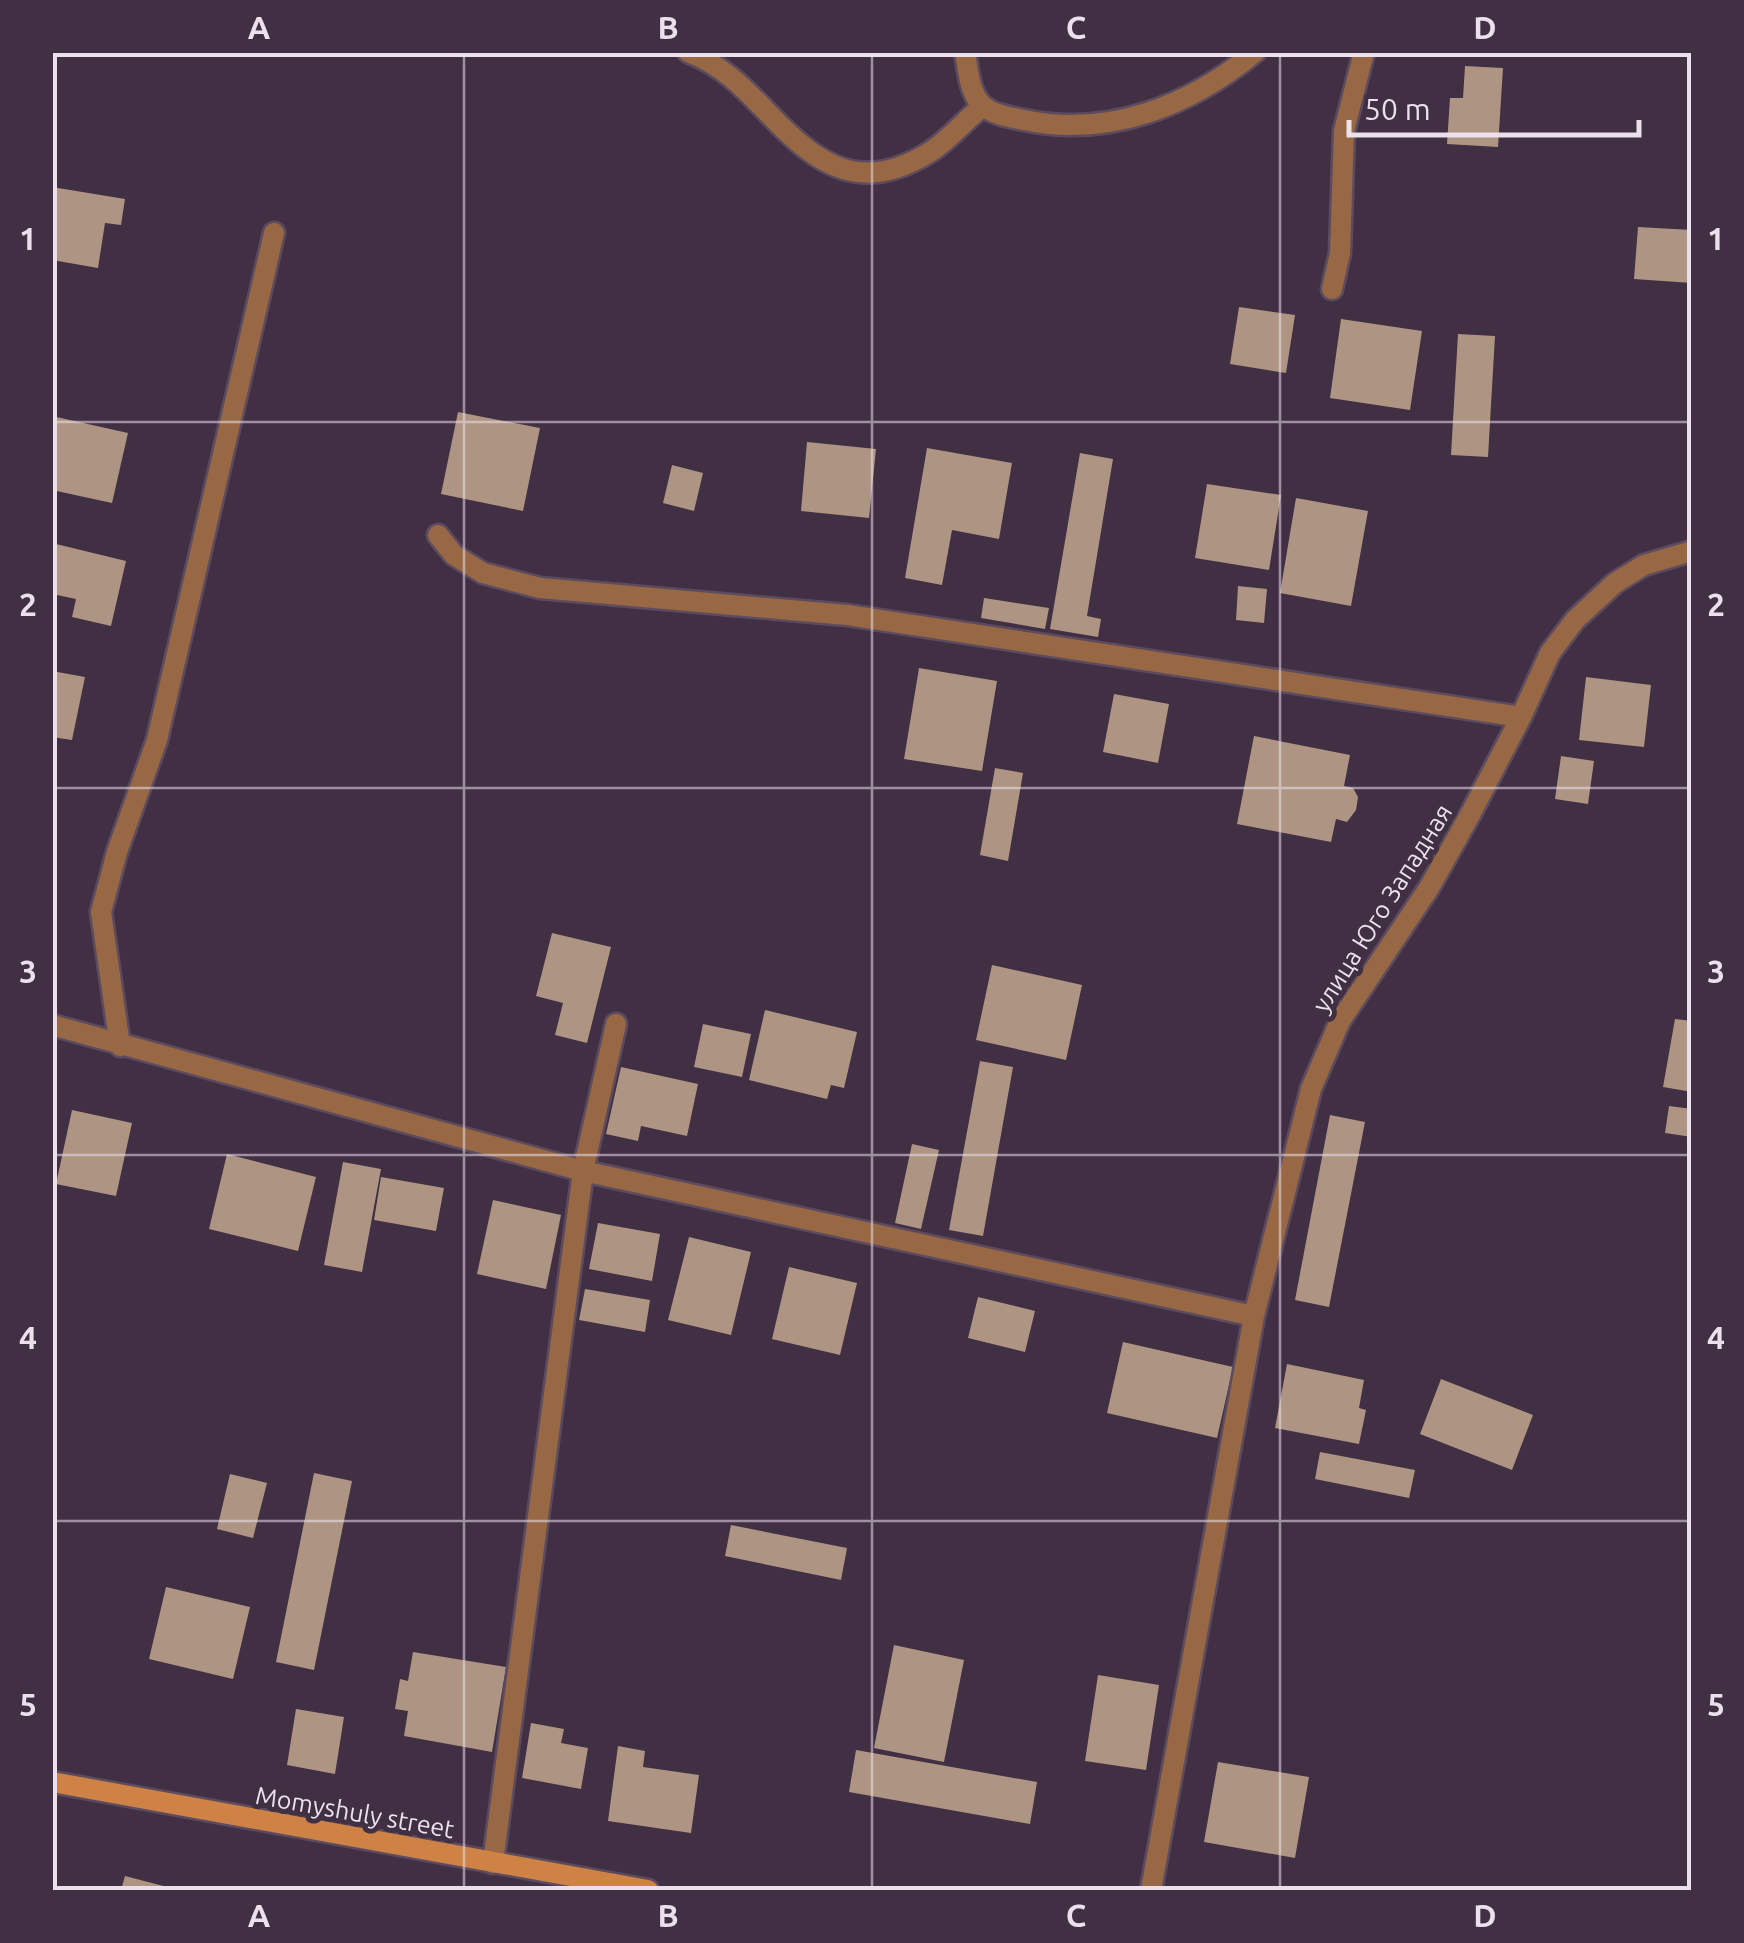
<svg xmlns="http://www.w3.org/2000/svg" width="1744" height="1943" viewBox="0 0 1744 1943" font-family="Ubuntu,sans-serif">
<style>
.building{fill:#ae9482}
.lines{fill:none;stroke-linecap:round;stroke-linejoin:round}
.minor-casing{stroke:#5c4b5e;stroke-width:25}
.secondary-casing{stroke:#5c4b5e;stroke-width:25}
.minor{stroke:#986844;stroke-width:20}
.secondary{stroke:#cf8246;stroke-width:20}
.grid{fill:none;stroke:#ebe0ec;stroke-width:2.5;stroke-opacity:0.55}
.labels{text-anchor:middle;stroke-width:10;stroke-linejoin:round;paint-order:stroke}
.street-label{font-size:25px;fill:#ebe0ec;stroke:#412f43}
.neatline{fill:none;stroke:#ebe0ec;stroke-width:4}
.grid-label{font-size:32px;text-anchor:middle;font-weight:bold;fill:#ebe0ec}
</style>
<rect width="100%" height="100%" fill="#412f43"/>
<path class="building" d="M1465 66 1503 68 1498 147 1447 144 1450 98H1463Z
M52 187 125 199 121 225 105 223 98 268 52 260Z
M1638 227 1692 230V283L1634 279Z
M1239 307 1295 315 1286 373 1230 364Z
M1341 319 1422 331 1410 410 1330 398Z
M1458 334 1495 336 1488 457 1451 455Z
M458 412 540 428 523 511 441 494Z
M52 416 128 433 112 503 52 490V463L57 441 52 440Z
M807 442 876 449 869 518 801 511Z
M927 448 1012 463 999 539 952 530 942 585 905 578Z
M1080 453 1113 459 1087 616 1101 619 1098 637 1050 629Z
M672 465 703 473 694 511 663 503Z
M1207 484 1281 495 1269 570 1195 558Z
M1296 498 1368 511 1351 606 1280 593Z
M52 543 126 561 111 626 72 617 76 599 52 594Z
M1238 586 1267 589 1264 623 1236 620Z
M984 598 1049 608 1045 629 981 618Z
M919 668 997 681 982 771 904 759Z
M52 671 85 677 72 740 52 737Z
M1586 677 1651 685 1644 747 1579 740Z
M1114 694 1169 704 1158 763 1103 752Z
M1254 736 1350 755 1344 786 1353 788 1358 797 1356 810 1347 822 1336 819 1331 842 1237 824Z
M1561 756 1594 761 1588 804 1555 799Z
M995 768 1023 773 1008 861 980 855Z
M552 933 611 947 587 1043 555 1035 563 1003 536 996Z
M992 965 1082 985 1066 1060 976 1040Z
M765 1010 857 1032 844 1088 831 1085 827 1099 749 1080Z
M1675 1019 1692 1021V1092L1663 1087Z
M703 1024 751 1034 742 1077 694 1067Z
M980 1061 1013 1067 983 1236 949 1230Z
M621 1067 698 1084 687 1136 641 1126 638 1141 606 1134Z
M1669 1106 1692 1109V1137L1665 1133Z
M72 1110 132 1123 116 1196 56 1184Z
M1330 1115 1365 1122 1329 1307 1295 1300Z
M912 1144 939 1150 921 1229 895 1223Z
M227 1154 316 1177 298 1251 209 1229Z
M343 1162 381 1169 362 1272 324 1265Z
M381 1177 444 1188 436 1231 374 1220Z
M493 1200 561 1215 546 1289 477 1274Z
M598 1223 660 1234 652 1281 589 1269Z
M689 1237 751 1252 731 1335 668 1320Z
M789 1267 857 1283 840 1355 772 1339Z
M585 1289 650 1300 645 1332 579 1320Z
M978 1297 1035 1311 1025 1352 968 1338Z
M1123 1342 1233 1367 1217 1438 1107 1413Z
M1287 1364 1364 1380 1359 1408 1366 1410 1359 1444 1275 1428Z
M1441 1379 1533 1415 1512 1470 1420 1434Z
M1320 1452 1415 1470 1409 1498 1315 1479Z
M314 1473 352 1481 314 1670 276 1662Z
M230 1474 267 1483 253 1538 217 1529Z
M731 1525 847 1548 841 1580 725 1556Z
M166 1587 250 1607 233 1679 149 1659Z
M894 1645 964 1660 944 1762 874 1748Z
M413 1652 506 1667 492 1752 404 1736 408 1711 395 1709 400 1679 408 1681Z
M1098 1675 1159 1685 1146 1770 1085 1761Z
M296 1709 344 1717 335 1774 287 1765Z
M531 1723 564 1729 561 1743 588 1748 581 1789 522 1778Z
M618 1746 645 1751 643 1767 699 1775 691 1833 608 1821Z
M856 1750 1037 1782 1030 1824 849 1792Z
M1218 1762 1309 1777 1295 1858 1204 1842Z
M125 1876 175 1889V1890H121Z"/>
<g class="lines">
<g class="minor-casing">
<path id="minor" d="M688 52C722 65 743 87 768 113 818 166 861 195 930 152 949 140 965 120 983 106
M965 52C968 69 969 91 981 104 992 115 1010 117 1024 120 1108 138 1190 106 1255 52
M1332 289 1340 253 1344 131 1364 52
M438 535 454 555 483 573 540 588 847 615 1521 717
M52 1025 583 1171 1254 1316
M120 1046 101 912 117 852 157 740 274 233
M493 1863 583 1171 616 1024
M1151 1890 1254 1316 1311 1089 1340 1021 1429 888 1471 813 1521 717 1550 653 1575 620 1615 583 1644 565 1692 551"/>
</g>
<g class="secondary-casing">
<path id="secondary" d="M52 1782 648 1890"/>
</g>
<use href="#minor" class="minor"/>
<use href="#secondary" class="secondary"/>
</g>
<path class="grid" d="M464 52V1890M872 52V1890M1280 52V1890M52 422H1692M52 788H1692M52 1155H1692M52 1521H1692"/>
<g class="labels">
<g class="street-label">
<text transform="translate(1382 908) rotate(-58)" y="9">улица Юго Западная</text>
<text transform="translate(355 1812) rotate(10)" y="9">Momyshuly street</text>
</g>
</g>
<rect width="1744" height="1943" fill="none" stroke="#412f43" stroke-width="110"/>
<path d="M1349 120v15h290v-15" fill="none" stroke="#ebe0ec" stroke-width="5"/>
<text x="1364" y="120" font-size="30" fill="#ebe0ec" stroke="#412f43" stroke-width="8" paint-order="stroke">50 m</text>
<rect x="55" y="55" width="1634" height="1833" class="neatline"/>
<g class="grid-label">
<text x="259" y="39">A</text>
<text x="668" y="39">B</text>
<text x="1076" y="39">C</text>
<text x="1485" y="39">D</text>
<text x="28" y="250">1</text>
<text x="1716" y="250">1</text>
<text x="28" y="616">2</text>
<text x="1716" y="616">2</text>
<text x="28" y="983">3</text>
<text x="1716" y="983">3</text>
<text x="28" y="1349">4</text>
<text x="1716" y="1349">4</text>
<text x="28" y="1716">5</text>
<text x="1716" y="1716">5</text>
<text x="259" y="1927">A</text>
<text x="668" y="1927">B</text>
<text x="1076" y="1927">C</text>
<text x="1485" y="1927">D</text>
</g>
</svg>
